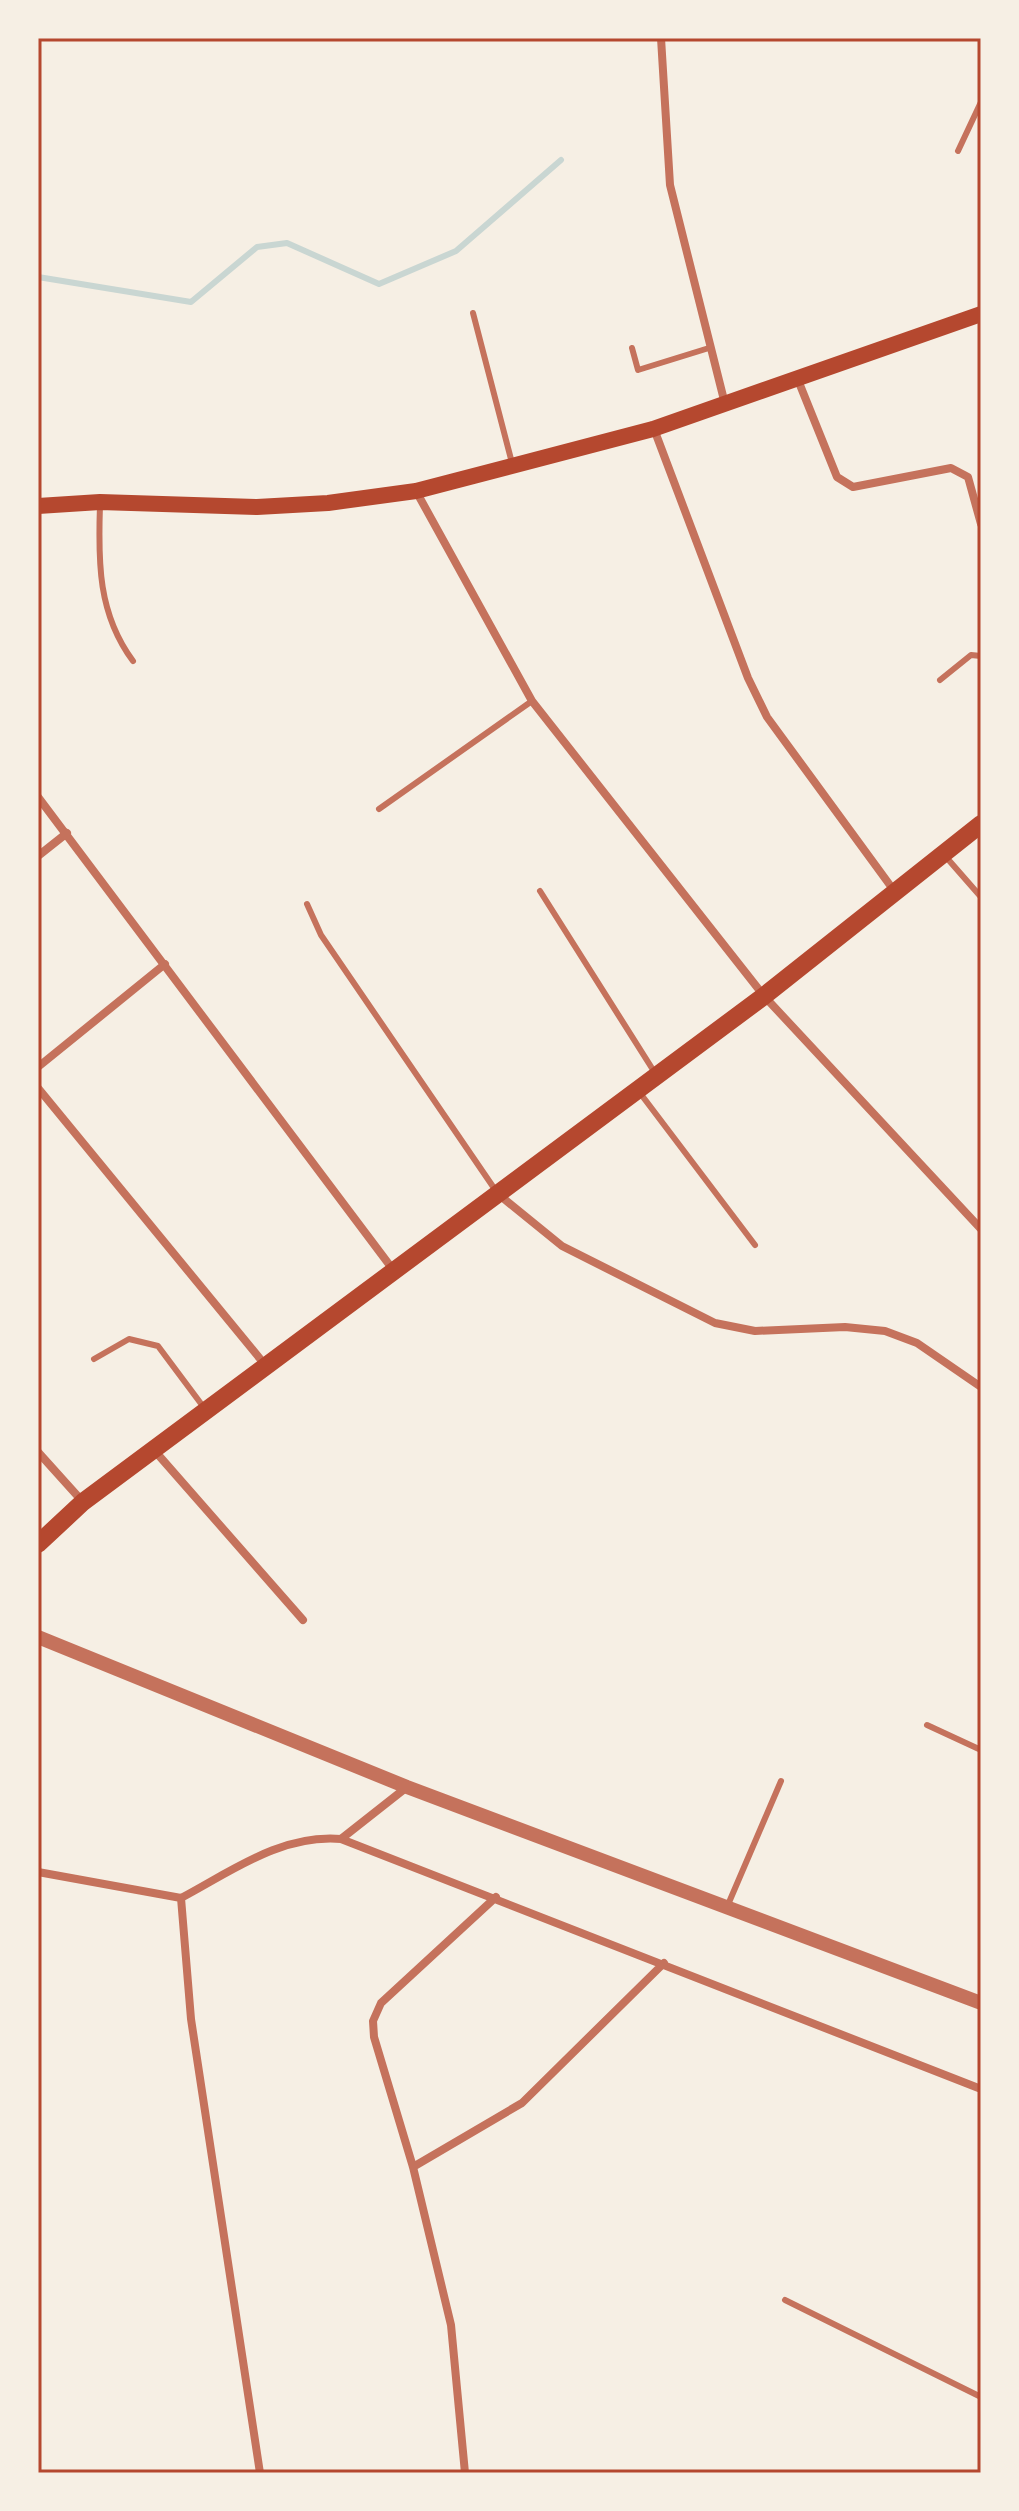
<svg xmlns="http://www.w3.org/2000/svg" width="1019" height="2511" viewBox="0 0 1019 2511" font-family="'Libre Baskerville',serif">
<style>
.lines{fill:none;stroke-linecap:round;stroke-linejoin:round}
.stream{stroke:#c9d6d2;stroke-width:6}
.service{stroke:#c5725c;stroke-width:6}
.minor{stroke:#c5725c;stroke-width:8}
.tertiary{stroke:#c5725c;stroke-width:14}
.secondary{stroke:#b5482f;stroke-width:16}
.primary{stroke:#b5482f;stroke-width:18}
.neatline{fill:none;stroke:#b5482f;stroke-width:3}
</style>
<rect width="100%" height="100%" fill="#f6efe4"/>
<g class="lines">
<path class="stream" d="M38 277 191 302 257 247 287 243 379 284 456 251 561 160"/>
<path class="service" d="M958 151 981 102
M473 313 512 463
M632 348 638 370 709 348
M100 505C98 562 98 614 133 661
M940 680 971 655 981 656
M379 809 532 701
M946 857 981 897
M540 891 655 1073
M307 904 321 935 496 1191
M640 1093 755 1245
M94 1359 129 1339 158 1346 205 1409
M927 1725 981 1750
M727 1907 781 1781
M785 2300 981 2397"/>
<path class="minor" d="M661 38 670 185 725 404
M798 380 837 477 853 487 951 468 968 477 981 524
M654 429 748 678 767 717 895 892
M416 491 532 701 764 996 981 1229
M38 797 394 1271
M38 856 67 833
M38 1067 165 964
M38 1088 266 1366
M498 1194 562 1246 715 1323 755 1331 845 1327 885 1331 917 1343 981 1387
M154 1450 303 1620
M38 1452 83 1502
M341 1839 407 1787
M38 1872 181 1898 191 2019 260 2473
M181 1898C232 1871 281 1834 341 1839L981 2089
M413 2167 522 2103 664 1963
M465 2473 451 2325 413 2167 374 2037 373 2021 381 2003 496 1897"/>
<path class="tertiary" d="M38 1637 407 1787 981 2003"/>
<path class="secondary" d="M38 506 100 502 257 507 328 503 416 491 653 429 981 314"/>
<path class="primary" d="M38 1544 83 1502 764 996 981 824"/>
</g>
<rect width="1019" height="2511" fill="none" stroke="#f6efe4" stroke-width="80"/>
<rect x="40" y="40" width="939" height="2431" class="neatline"/>
</svg>
